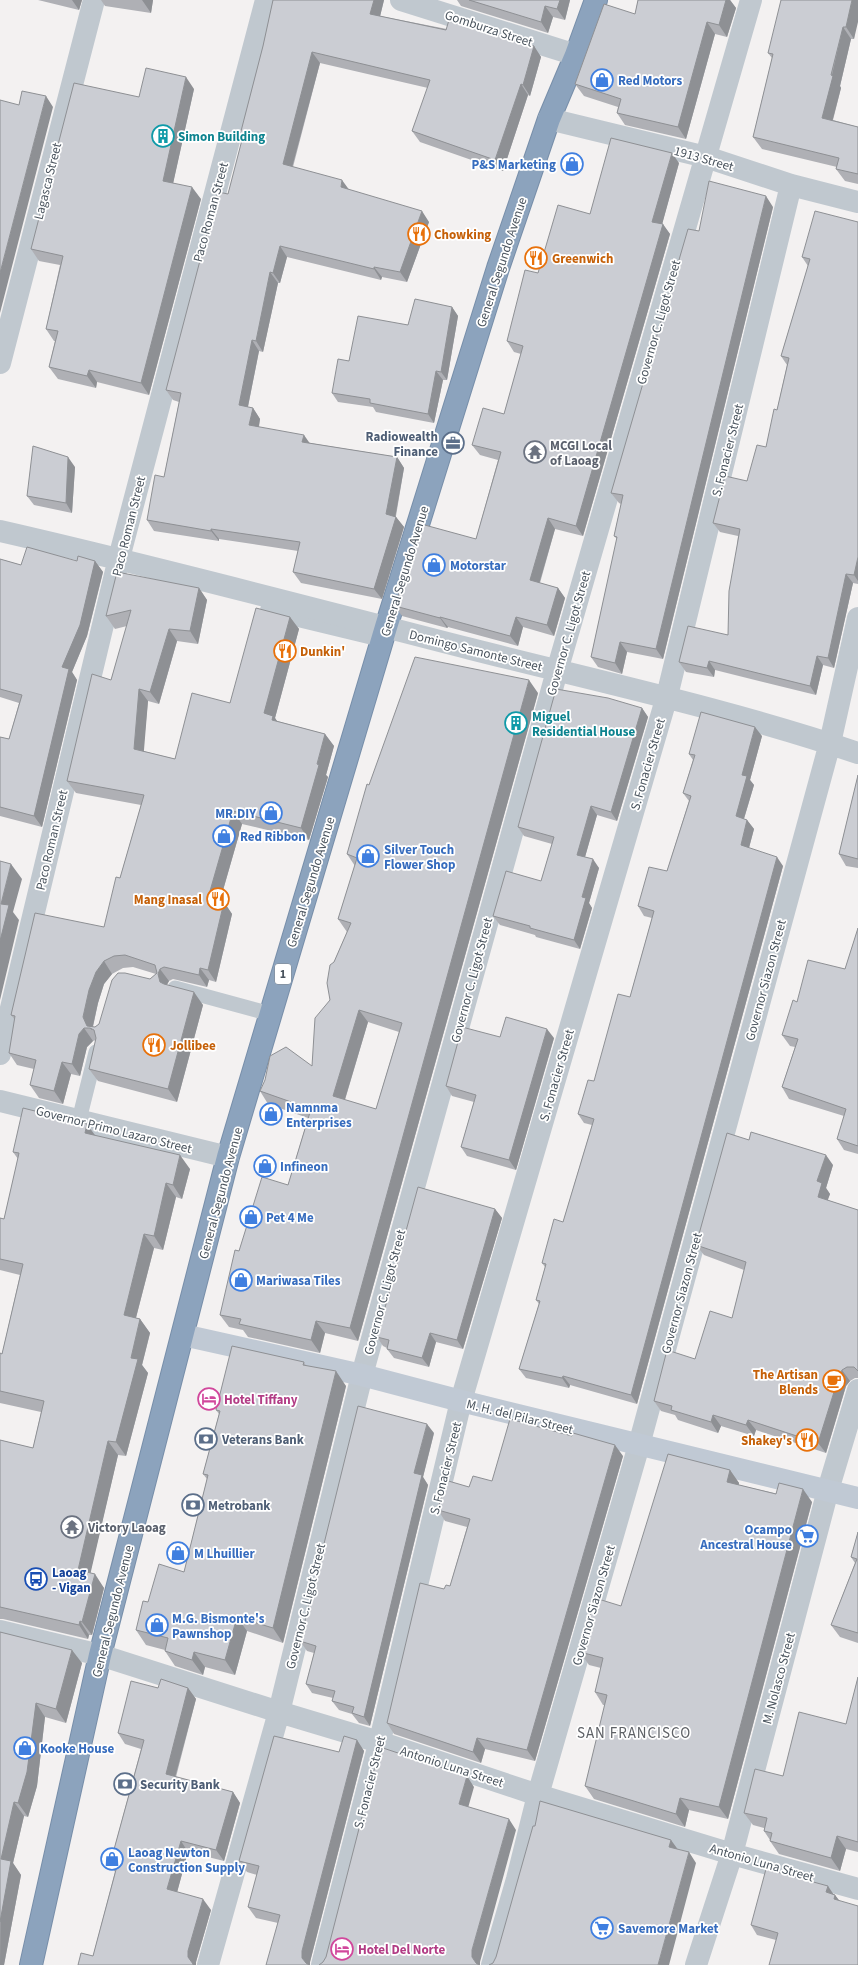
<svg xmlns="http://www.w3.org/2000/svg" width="858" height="1965" viewBox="0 0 858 1965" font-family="'Source Sans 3',sans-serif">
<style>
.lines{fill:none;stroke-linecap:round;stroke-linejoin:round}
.highway-casing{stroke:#778ea9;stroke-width:24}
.lane{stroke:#c0c8cf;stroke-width:15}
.street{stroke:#c0c8cf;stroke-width:22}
.secondary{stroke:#c0c9d4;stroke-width:22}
.highway{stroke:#8ca3bd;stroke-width:22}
.wall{fill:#afb0b5;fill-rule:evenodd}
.shaded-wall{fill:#8e9094}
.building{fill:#cbcdd3;stroke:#8e9094;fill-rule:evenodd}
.labels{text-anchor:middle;stroke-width:3.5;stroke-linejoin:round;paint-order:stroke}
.shield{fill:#fff;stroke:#80878e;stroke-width:1}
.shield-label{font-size:12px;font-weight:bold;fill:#4a545e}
.street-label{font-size:13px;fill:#4a545e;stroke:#fff}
.shop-label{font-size:13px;font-weight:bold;fill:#366cbe;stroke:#fff;text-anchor:start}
.culture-label{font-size:13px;font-weight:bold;fill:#0d838f;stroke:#fff;text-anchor:start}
.food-label{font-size:13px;font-weight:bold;fill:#c56008;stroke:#fff;text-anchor:start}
.service-label{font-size:13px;font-weight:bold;fill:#4e5e75;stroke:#fff;text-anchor:start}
.worship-label{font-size:13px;font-weight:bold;fill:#5b616d;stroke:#fff;text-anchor:start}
.hotel-label{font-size:13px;font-weight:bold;fill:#b23c85;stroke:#fff;text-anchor:start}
.transit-label{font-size:13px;font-weight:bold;fill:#164399;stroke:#fff;text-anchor:start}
.quarter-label{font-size:15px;letter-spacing:1px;fill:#5e6166;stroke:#fff}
</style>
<rect width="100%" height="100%" fill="#f3f1f1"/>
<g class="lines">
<g class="highway-casing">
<path id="highway" d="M31 1965 100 1655 228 1157 386 627 498 268 549 119 576 55 596 0"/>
</g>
<path class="lane" d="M271 598 267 612 383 640
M175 988 271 1014
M79 1120 96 1052"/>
<path class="street" d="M401 0 576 55
M549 119 706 157 791 185 858 202
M0 363 94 0
M0 531C158 567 314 609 471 649 601 682 731 710 858 753
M0 1054 119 558 266 0
M0 1101 228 1157
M0 1631 100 1655 279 1712 379 1742 538 1795 732 1854 858 1889
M208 1965 279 1712 362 1375 557 671 751 0
M322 1965 382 1732 461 1401 667 696 791 185
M492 1965 517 1879 538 1795 639 1445 830 743 858 618
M696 1965 732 1854 828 1490 858 1390"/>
<path class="secondary" d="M183 1335 362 1375 461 1401 858 1498"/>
<use href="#highway" class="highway"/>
</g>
<path class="wall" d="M38 0H82L79 10Z
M101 0H153L151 13 105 6Z
M273 0H384L380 16 534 46 541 57 530 96 528 95 503 171 420 142 412 131 428 88 320 63 293 167 429 222 407 282 382 277 381 280 287 257 280 283H278L263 352 259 351 248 407 253 408 260 419 259 427 310 443 397 457 404 468 396 516V517L404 527 382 599 301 583 293 572 298 551 219 539V541L154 531 147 520 164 477 179 402 173 400 166 390 228 194 243 139 240 135 263 46Z
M457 0H570L565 20 553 17 548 33 461 6Z
M638 0H730L736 8 727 37 715 34 686 139 625 125 617 113 618 107 584 96 575 84 635 14Z
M858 0 854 39H851L840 86 841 88 833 120 858 127V184L845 181 836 169 837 167 762 149 753 137 772 58 768 53Z
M194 89 173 183 201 199 149 395 97 382 96 388 58 379 49 367 55 341H54L46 329 60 265 39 261 31 249 139 97Z
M679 163 662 224 670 234 583 536 555 529 540 583 558 588 565 598 554 636 523 627 518 646 448 627 447 628 402 616 395 606 476 539 498 460 480 455 472 445 504 414 521 354 514 352 507 341 538 273 590 214Z
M773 207 663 659 627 652 622 674 598 667 591 657 617 539 614 536 621 504 619 503 611 493 699 231Z
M858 222V584L853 583 834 668 823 665 816 695 715 670 714 677 686 672 679 662 728 635 738 536 720 532 713 523 747 481 766 447 777 410 787 365 781 356 808 266 802 257Z
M452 307 458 316 447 380H443L434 423 376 412 373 407 338 402 332 393 349 361 408 325Z
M75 467 72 513 34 505 27 496Z
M0 559 21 565 77 561H95L103 572 87 636 72 672 77 680 42 827 0 816V737L9 739 19 703 0 697Z
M199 588 207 600 198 644 177 641 159 704 148 701 143 751 175 759 230 703 290 617 299 629 275 718 277 721 325 734 334 746 326 775 328 777 309 840 242 824 220 901 224 902 232 914 216 982 209 980 207 987 173 979 169 981 167 985 203 1005 177 1102 98 1081 89 1069 96 1040 93 1041 87 1047 80 1076 71 1074 63 1104 39 1098 30 1085 34 1069 17 1065 9 1053 15 1020 11 1015 104 927 120 878 141 805 76 793 67 781 111 680 127 626 115 629 106 616ZM133 967 156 974 99 1024 95 1027H93L98 1003 104 984 112 974 123 968Z
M538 693 358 1341 325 1333 320 1353 248 1337 243 1330 229 1327 220 1315 239 1251 288 1185 308 1118 268 1104 260 1091 312 1066 330 1000 334 962 347 932 338 919 355 866 347 854 369 785ZM368 1022 399 1032 376 1109 345 1100Z
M642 708 648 717 617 821 597 815 585 857 599 868 589 903 592 908 580 949 536 937 535 935 500 925 493 916 541 881 552 844 524 836 518 827Z
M762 736 750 780 754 785 744 819 747 820 754 829 749 848 783 866 637 1404 570 1385 569 1388 526 1378 519 1369 539 1304 536 1300 545 1267 542 1263 563 1222 592 1125 584 1123 578 1114 594 1081 630 997 652 918 644 916 638 906 667 871 689 801 683 793 693 760 689 754Z
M858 775V868L846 866 839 854Z
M858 928V1154L844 1150 837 1139 844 1116 789 1099 782 1087 795 1047 790 1046 782 1035 797 1002 845 969Z
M500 1037 554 1038 516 1170 467 1156 461 1147 474 1102 452 1096 446 1086Z
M96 1136 190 1169 182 1199 176 1197 163 1250 154 1248 136 1318 140 1319 150 1333 142 1365 148 1373 126 1456 118 1455 90 1573 104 1588 92 1635H89L88 1639 3 1619H0V1440L33 1448 41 1412 0 1403V1353L2 1354 20 1275 0 1270V1218L4 1219 18 1159 13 1152Z
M749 1140 833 1165 826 1188 830 1194 827 1200 858 1210V1378H855L850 1381 846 1386 826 1453 756 1430 754 1436 721 1426 718 1433 678 1420 675 1415 661 1411 654 1401 695 1359 732 1318 744 1270 704 1255 696 1245Z
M495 1209 502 1218 463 1349 436 1342 429 1367 394 1358 387 1349V1348L383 1346 377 1337Z
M304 1362 306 1366 346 1386 283 1643 247 1631 235 1675 205 1667 203 1675 175 1666 165 1651V1650L146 1645 136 1630 148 1602 184 1572 207 1479 203 1474 219 1414 216 1410Z
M434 1433 423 1477 428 1485 370 1726 359 1723 352 1714 339 1710 332 1701 333 1698 312 1693 306 1684 314 1653 307 1651 300 1641Z
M623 1456 535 1761 485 1749 481 1763 394 1734 387 1723 444 1589 450 1586 467 1527 445 1521 438 1510 469 1487 492 1481Z
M730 1470 739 1483V1485L812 1502 728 1819 689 1810 685 1827 594 1799 585 1786 605 1705H603L595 1692 601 1668 589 1665 580 1652 621 1606Z
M858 1532V1643L840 1637 831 1625 855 1563 851 1557Z
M0 1632 82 1663 66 1723 45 1717 37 1786 28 1817 24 1816 13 1863 21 1875 4 1965H0Z
M858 1677V1852L846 1849 840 1871 779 1854 770 1841V1840L764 1831V1828L753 1825 744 1813 783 1776 846 1724Z
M158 1688H188L196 1699 176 1777 233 1792 240 1803 224 1861 188 1852 177 1892 211 1910 196 1962 93 1956 115 1872 110 1864 141 1749 125 1744 118 1733Z
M357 1740 364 1751 310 1962 278 1923 256 1918 248 1907 257 1875 247 1872 239 1861 339 1752Z
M833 1894 835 1895 839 1901 776 1940 757 1935 751 1925Z"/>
<path class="shaded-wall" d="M72 0H82L79 10Z
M142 0H153L151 13Z
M374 0H384L378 25 370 14Z
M560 0H570L565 20 557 9Z
M726 0H730L736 8 727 37 719 25Z
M852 0H858V22L854 39 846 27Z
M545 6 553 17 548 33 541 22Z
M707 22 715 34 686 139 678 127Z
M843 27 851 39 840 86 841 88 830 130 822 118Z
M534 46 541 57 530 96 523 85Z
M312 52 320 63 290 175 283 164Z
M186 77 194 89 171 193 163 181Z
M521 84 528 95 503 171 495 160Z
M46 96 53 107 0 313V273Z
M672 153 679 163 660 232 652 222Z
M342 180 350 191 341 187Z
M192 187 201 199 149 395 141 383Z
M766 196 773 207 663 659 656 649Z
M422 211 429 222 407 282 400 272Z
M663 224 670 234 583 536 576 526Z
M280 246 287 257 280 283 273 273Z
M374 267 382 277 381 280 374 269Z
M270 272 278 283 263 352 256 341Z
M452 307 458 316 447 380 441 372Z
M252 340 259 351 246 416 239 405Z
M89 370 97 382 96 388 87 376Z
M436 371 443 380 434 423 428 414Z
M253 408 260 419 257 436 249 425Z
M304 435 311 445 302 442Z
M68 457 75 467 72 513 66 503Z
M397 457 404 468 394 524 396 517 404 527 382 599 374 589 386 514Z
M548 518 555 529 537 591 530 580Z
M211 529 219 539V541L211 531Z
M858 557V581L854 575Z
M95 561 103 572 87 636 72 672 77 680 42 827 34 816 62 667Z
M846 574 853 583 834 668 828 658Z
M199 588 207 600 198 644 190 631Z
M558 588 565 598 554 636 547 625Z
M290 617 299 629 275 718 282 729 264 713Z
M440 617 448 627 447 628 440 618Z
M516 617 523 627 518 646 510 636Z
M169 629 177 641 159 704 150 692Z
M620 642 627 652 622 674 615 663Z
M817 656 823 665 816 695 810 686Z
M709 661 715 670 714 677 707 668Z
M529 680 538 693 358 1341 350 1328Z
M139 689 148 701 143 762 134 749Z
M642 708 648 717 617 821 611 812Z
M755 727 762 736 750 780 754 785 742 825 736 816 742 775Z
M325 734 334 746 326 775 328 777 309 840 301 828Z
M591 806 597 815 583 864 577 855Z
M233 811 242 824 217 911 208 898Z
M747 820 754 829 747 855 741 845Z
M777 857 783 866 637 1404 631 1395Z
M593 859 599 868 589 903 592 908 580 949 574 940 582 897Z
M11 864 22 879 13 912 19 920 0 1000V941L1 904Z
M224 902 232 914 216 982 208 970Z
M104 961 112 974 104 984 98 1003 92 1030 87 1026 83 1017 89 990 96 972Z
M200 968 209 980 207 987 199 975Z
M160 969 169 981 166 986 160 982 158 974Z
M194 992 203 1005 177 1102 168 1089Z
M359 1010 368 1022 342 1109 333 1096Z
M84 1028 93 1041 87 1047 80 1076 72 1064 79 1034Z
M547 1029 554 1038 516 1170 509 1160Z
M62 1062 71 1074 63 1104 54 1091Z
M87 1124 97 1138 85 1133Z
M180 1155 190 1169 182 1199 173 1185Z
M826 1155 833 1165 826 1188 830 1194 825 1208 818 1197 817 1181Z
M166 1183 176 1197 163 1250 154 1236Z
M495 1209 502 1218 463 1349 457 1340Z
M144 1234 154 1248 133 1329 124 1315Z
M140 1319 150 1333 142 1365 148 1373 126 1456 116 1442 131 1358Z
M316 1321 325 1333 320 1353 311 1340Z
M430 1333 436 1342 429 1367 422 1358Z
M842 1370 850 1381 846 1386 826 1453 818 1443 839 1376Z
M336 1371 346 1386 283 1643 273 1628Z
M563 1376 570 1385 569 1388 562 1378Z
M713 1415 721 1426 718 1433 711 1422Z
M748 1420 756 1430 754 1436 746 1425Z
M427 1424 434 1433 423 1477 428 1485 370 1726 364 1717 414 1473Z
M108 1441 118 1455 88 1584 78 1570Z
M615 1445 623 1456 535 1761 527 1750Z
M730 1470 739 1483 736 1495 727 1482Z
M803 1489 812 1502 728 1819 719 1807Z
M95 1574 104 1588 92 1635 82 1622Z
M237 1617 247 1631 235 1675 225 1660Z
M80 1621 89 1635 88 1639 79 1625Z
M72 1650 82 1663 66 1723 56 1709Z
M194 1652 205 1667 203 1675 192 1660Z
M188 1688 196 1699 173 1785 166 1774Z
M36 1703 45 1717 37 1786 28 1817 18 1803Z
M477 1738 485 1749 481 1763 473 1752Z
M357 1740 364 1751 310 1962V1965H307L302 1958V1951Z
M467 1776 474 1787 466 1815 459 1804Z
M233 1792 240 1803 224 1861 216 1850Z
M680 1798 689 1810 685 1827 676 1814Z
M14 1802 24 1816 13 1863 21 1875 4 1965H0L1 1859Z
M509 1819 516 1830 480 1962V1965H477L472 1957V1950Z
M837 1836 846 1849 840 1871 831 1858Z
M671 1840 679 1851 669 1847Z
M181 1841 188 1852 175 1900 167 1889Z
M689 1852 696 1863 669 1965H658Z
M828 1886 834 1895 826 1892Z
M835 1895 842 1904 834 1899Z
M203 1899 211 1910 196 1962V1965H193L188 1957V1951Z"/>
<path class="building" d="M273 0H374L370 14 446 30 449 20 534 46 523 85 521 84 495 160 412 131 430 80 312 52 283 164 342 180 341 187 422 211 400 272 374 267V269L280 246 273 273 270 272 256 341 252 340 239 405 253 408 249 425 304 435 302 442 397 457 386 514 396 517 374 589 293 572 300 542 211 529V531L147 520 155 475 164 477 181 393 166 390 218 192 228 194 243 136 240 135 263 46Z
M469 0H560L557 9 545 6 541 22Z
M638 0H726L719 25 707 22 678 127 617 113 621 99 575 84 604 4 635 14Z
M781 0H852L846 27H843L831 75 833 76 822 118 858 127V174L836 169 839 158 753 137 773 54 768 53Z
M146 68 186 77 163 181 192 187 141 383 89 370 87 376 49 367 58 331 46 329 63 256 31 249 74 83 139 97Z
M22 91 46 96 0 273V100L19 105Z
M611 138 672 153 652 222 663 224 576 526 548 518 530 580 558 588 547 625 516 617 510 636 440 617V618L395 606 421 524 476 539 501 452 472 445 483 408 504 414 523 346 507 341 525 270 538 273 558 205 590 214Z
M709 181 766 196 656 649 620 642 615 663 591 657 617 537 614 536 623 495 611 493 688 229 699 231Z
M815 211 858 222V557L854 575 846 574 828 658 817 656 810 686 709 661 707 668 679 662 688 626 728 635 729 591 740 529 713 523 725 476 747 481 757 445 766 447 774 409 777 410 789 358 781 356 810 259 802 257Z
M415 299 452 307 441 372 436 371 428 414 370 403V399L332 393 338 359 349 361 358 316 408 325Z
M33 446 68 457 66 503 27 496Z
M27 547 77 561 78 556 95 561 80 625 62 667 69 669 34 816 0 807V737L9 739 22 695 0 689V559L21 565Z
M117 572 199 588 190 631 169 629 150 692 139 689 134 749 175 759 192 693 230 703 256 608 290 617 264 713 273 716 272 720 325 734 317 764 319 765 301 828 233 811 208 898 224 902 208 970 200 968 199 975 164 967 160 969 158 974 160 982 164 984 194 992 168 1089 89 1069 96 1038 94 1030 90 1028H84L79 1034 72 1064 62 1062 54 1091 30 1085 36 1060 9 1053 15 1016 11 1015 35 913 104 927 116 877 120 878 144 795 67 781 92 674 111 680 131 610 106 616ZM125 955 155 965 157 973 150 979 125 973H118L112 980 99 1024 95 1027 87 1026 83 1017 89 990 96 972 104 961 114 956Z
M415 657 529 680 350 1328 316 1321 311 1340 239 1324 241 1319 220 1315 235 1250 239 1251 262 1177 288 1185 311 1109 260 1091 265 1080 270 1056 286 1047 312 1066 315 1018 330 1000 327 983 330 965 334 962 351 923 338 919 357 858 347 854 367 784 369 785ZM359 1010 402 1023 376 1109 333 1096Z
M556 689 608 698 642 708 611 812 591 806 577 855 593 859 582 897 586 898 574 940 530 928V926L493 916 506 871 541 881 554 837 518 827Z
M701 712 755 727 742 775 747 776 736 816 747 820 741 845 777 857 631 1395 563 1376 562 1378 519 1369 540 1301 536 1300 546 1264 542 1263 554 1219 563 1222 594 1119 578 1114 588 1080 594 1081 618 994 630 997 654 911 638 906 649 867 667 871 691 796 683 793 695 755 689 754Z
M858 775V859L839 854Z
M0 861 11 864 1 904 9 905 0 941Z
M858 928V1146L837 1139 846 1109 782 1087 798 1039 782 1035 793 1000 797 1002 808 960 845 969Z
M506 1017 547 1029 509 1160 461 1147 476 1095 446 1086 462 1027 500 1037Z
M23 1108 87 1124 85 1133 180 1155 173 1185 166 1183 154 1236 144 1234 124 1315 140 1319 131 1358 138 1359 116 1442 108 1441 78 1570 95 1574 82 1622 80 1621 79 1625 0 1607V1440L33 1448 44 1401 0 1391V1353L2 1354 23 1264 0 1259V1218L4 1219 19 1153 13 1152Z
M751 1132 826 1155 817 1181 822 1183 818 1197 858 1210V1371L854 1367H847L842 1370 839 1376 818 1443 748 1420 746 1425 713 1415 711 1422 671 1410 672 1406 654 1401 667 1350 695 1359 710 1311 732 1318 746 1262 696 1245 727 1133 749 1140Z
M418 1187 495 1209 457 1340 430 1333 422 1358 387 1349 389 1340 377 1337Z
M232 1346 304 1362 303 1365 336 1371 273 1628 237 1617 225 1660 194 1652 192 1660 165 1651 168 1638 136 1630 143 1601 148 1602 159 1564 184 1572 208 1475 203 1474 220 1411 216 1410Z
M358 1406 427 1424 414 1473 422 1475 364 1717 352 1713 354 1707 332 1701 335 1691 306 1684 316 1646 300 1641Z
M510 1419 572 1436 573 1433 615 1445 527 1750 477 1738 473 1752 387 1723 420 1583 444 1589 446 1585 450 1586 470 1519 438 1510 445 1480 469 1487 473 1476 492 1481Z
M668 1454 730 1470 727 1482 776 1494 779 1483 803 1489 719 1807 680 1798 676 1814 585 1786 607 1695 595 1692 603 1658 580 1652 595 1598 621 1606Z
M858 1532V1633L831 1625 857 1559 851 1557Z
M0 1632 72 1650 56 1709 36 1703 27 1772 18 1803 14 1802 1 1859 11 1861 0 1922Z
M858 1677V1842L837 1836 831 1858 770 1841 772 1833 764 1831 767 1818 744 1813 755 1769 783 1776 799 1712 846 1724Z
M161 1679 188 1688 166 1774 233 1792 216 1850 181 1841 167 1889 203 1899 188 1951V1957L193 1964V1965H78L81 1953 93 1956 117 1866 110 1864 144 1740 118 1733 131 1681 158 1688Z
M274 1736 339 1752 344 1736 357 1740 302 1951V1958L306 1963 309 1965H266L280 1915 248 1907 259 1866 239 1861Z
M380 1747 467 1776 459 1804 509 1819 472 1950V1957L476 1963 479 1965H319L323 1962 326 1957Z
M540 1801 671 1840 669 1847 689 1852 658 1965H489L493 1963 496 1957 533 1826H535Z
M766 1869 828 1886 826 1892 835 1895 834 1899 858 1906V1965H769L778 1933 751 1925Z"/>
<defs>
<g id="shop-ring" transform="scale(1.15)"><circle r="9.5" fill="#fff" stroke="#3f7fe0" stroke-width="1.5"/><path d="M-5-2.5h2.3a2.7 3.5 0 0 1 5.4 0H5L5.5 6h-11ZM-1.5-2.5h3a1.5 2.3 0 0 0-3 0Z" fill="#3f7fe0"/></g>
<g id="building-ring" transform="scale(1.15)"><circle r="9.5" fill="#fff" stroke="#0f9aa8" stroke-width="1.5"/><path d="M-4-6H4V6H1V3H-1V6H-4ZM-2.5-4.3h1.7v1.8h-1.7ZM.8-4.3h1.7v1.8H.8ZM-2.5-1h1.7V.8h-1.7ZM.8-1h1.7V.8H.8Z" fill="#0f9aa8"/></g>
<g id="restaurant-ring" transform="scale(1.15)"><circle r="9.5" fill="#fff" stroke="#e8710a" stroke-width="1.5"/><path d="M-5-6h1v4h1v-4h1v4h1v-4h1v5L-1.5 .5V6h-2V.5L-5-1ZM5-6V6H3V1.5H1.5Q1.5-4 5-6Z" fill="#e8710a"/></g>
<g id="office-ring" transform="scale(1.15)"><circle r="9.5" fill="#fff" stroke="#5c6f8a" stroke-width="1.5"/><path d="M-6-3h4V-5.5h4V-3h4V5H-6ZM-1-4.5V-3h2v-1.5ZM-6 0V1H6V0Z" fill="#5c6f8a"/></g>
<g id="temple-ring" transform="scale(1.15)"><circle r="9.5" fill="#fff" stroke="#6b7280" stroke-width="1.5"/><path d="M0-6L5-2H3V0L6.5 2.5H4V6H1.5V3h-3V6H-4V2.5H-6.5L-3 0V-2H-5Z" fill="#6b7280"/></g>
<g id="cafe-ring" transform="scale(1.15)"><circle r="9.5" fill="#fff" stroke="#e8710a" stroke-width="1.5"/><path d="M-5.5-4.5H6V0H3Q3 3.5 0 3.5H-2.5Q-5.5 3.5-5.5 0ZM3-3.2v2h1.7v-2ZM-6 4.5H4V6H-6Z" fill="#e8710a"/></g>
<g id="hotel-ring" transform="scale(1.15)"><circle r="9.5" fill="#fff" stroke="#d1479c" stroke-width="1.5"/><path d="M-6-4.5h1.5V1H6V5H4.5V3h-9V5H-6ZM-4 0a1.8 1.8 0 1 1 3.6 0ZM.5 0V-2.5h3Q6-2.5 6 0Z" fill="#d1479c"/></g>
<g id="bank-ring" transform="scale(1.15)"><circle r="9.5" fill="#fff" stroke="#5c6f8a" stroke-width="1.5"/><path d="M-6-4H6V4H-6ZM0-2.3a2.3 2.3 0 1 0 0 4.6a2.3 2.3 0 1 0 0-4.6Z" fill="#5c6f8a"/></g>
<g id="supermarket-ring" transform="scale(1.15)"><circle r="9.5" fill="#fff" stroke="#3f7fe0" stroke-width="1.5"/><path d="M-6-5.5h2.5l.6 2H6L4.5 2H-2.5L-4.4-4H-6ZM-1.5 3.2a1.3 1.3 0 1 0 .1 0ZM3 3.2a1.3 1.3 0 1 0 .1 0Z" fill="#3f7fe0"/></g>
<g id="bus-ring" transform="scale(1.15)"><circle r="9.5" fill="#fff" stroke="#1a4fb4" stroke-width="1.5"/><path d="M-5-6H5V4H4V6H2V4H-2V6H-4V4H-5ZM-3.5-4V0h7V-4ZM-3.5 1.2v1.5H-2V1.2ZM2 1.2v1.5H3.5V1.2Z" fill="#1a4fb4"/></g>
</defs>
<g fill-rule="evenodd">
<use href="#shop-ring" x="602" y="80"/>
<use href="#building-ring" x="163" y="136"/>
<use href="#shop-ring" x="572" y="164"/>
<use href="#restaurant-ring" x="419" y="234"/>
<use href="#restaurant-ring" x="536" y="258"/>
<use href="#office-ring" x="453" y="443"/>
<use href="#temple-ring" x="535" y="452"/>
<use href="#shop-ring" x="434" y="565"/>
<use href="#restaurant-ring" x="285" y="651"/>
<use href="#building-ring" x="516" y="723"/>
<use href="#shop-ring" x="271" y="813"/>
<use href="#shop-ring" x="224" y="836"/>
<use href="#shop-ring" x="368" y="856"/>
<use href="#restaurant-ring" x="218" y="899"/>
<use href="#restaurant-ring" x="154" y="1045"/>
<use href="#shop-ring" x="271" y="1114"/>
<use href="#shop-ring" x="265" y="1166"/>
<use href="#shop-ring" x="251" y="1217"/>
<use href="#shop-ring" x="241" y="1280"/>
<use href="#cafe-ring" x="834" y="1381"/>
<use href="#hotel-ring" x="209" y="1399"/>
<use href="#bank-ring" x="206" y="1439"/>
<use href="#restaurant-ring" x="807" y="1440"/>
<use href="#bank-ring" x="193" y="1505"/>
<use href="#temple-ring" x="72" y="1527"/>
<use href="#supermarket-ring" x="807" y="1536"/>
<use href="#shop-ring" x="178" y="1553"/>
<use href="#bus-ring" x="36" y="1579"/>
<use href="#shop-ring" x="157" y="1625"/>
<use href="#shop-ring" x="25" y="1748"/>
<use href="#bank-ring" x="125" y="1784"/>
<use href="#shop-ring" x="112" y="1859"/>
<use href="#supermarket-ring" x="602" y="1928"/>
<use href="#hotel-ring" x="342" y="1949"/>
</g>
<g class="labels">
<rect class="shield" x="275" y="964" width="16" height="20" rx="3"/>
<g class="shield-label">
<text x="283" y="978">1</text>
</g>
<g class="street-label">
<text transform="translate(489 28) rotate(18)" y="5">Gomburza Street</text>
<text transform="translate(704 158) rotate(16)" y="5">1913 Street</text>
<text transform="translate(47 181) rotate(-76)" y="5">Lagasca Street</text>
<text transform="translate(210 212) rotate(-75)" y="5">Paco Roman Street</text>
<text transform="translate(501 262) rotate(-72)" y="5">General Segundo Avenue</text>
<text transform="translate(658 322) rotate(-74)" y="5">Governor C. Ligot Street</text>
<text transform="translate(727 450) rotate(-76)" y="5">S. Fonacier Street</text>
<text transform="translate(128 526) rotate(-76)" y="5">Paco Roman Street</text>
<text transform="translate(404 571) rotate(-73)" y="5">General Segundo Avenue</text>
<text transform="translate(568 633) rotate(-74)" y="5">Governor C. Ligot Street</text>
<text transform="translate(476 650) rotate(14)" y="5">Domingo Samonte Street</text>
<text transform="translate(647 764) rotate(-74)" y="5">S. Fonacier Street</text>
<text transform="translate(51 840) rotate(-77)" y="5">Paco Roman Street</text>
<text transform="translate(310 882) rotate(-73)" y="5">General Segundo Avenue</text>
<text transform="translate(471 980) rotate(-75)" y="5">Governor C. Ligot Street</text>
<text transform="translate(765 980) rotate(-75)" y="5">Governor Siazon Street</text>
<text transform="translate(556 1075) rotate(-74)" y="5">S. Fonacier Street</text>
<text transform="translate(114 1129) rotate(14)" y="5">Governor Primo Lazaro Street</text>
<text transform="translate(220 1193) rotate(-75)" y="5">General Segundo Avenue</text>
<text transform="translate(384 1292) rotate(-75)" y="5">Governor C. Ligot Street</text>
<text transform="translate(681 1293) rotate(-75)" y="5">Governor Siazon Street</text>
<text transform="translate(520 1416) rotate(14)" y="5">M. H. del Pilar Street</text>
<text transform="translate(445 1468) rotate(-76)" y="5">S. Fonacier Street</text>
<text transform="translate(593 1605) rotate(-74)" y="5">Governor Siazon Street</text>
<text transform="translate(305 1606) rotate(-76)" y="5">Governor C. Ligot Street</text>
<text transform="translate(112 1611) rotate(-76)" y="5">General Segundo Avenue</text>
<text transform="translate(778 1678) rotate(-75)" y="5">M. Nolasco Street</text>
<text transform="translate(452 1766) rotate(18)" y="5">Antonio Luna Street</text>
<text transform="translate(369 1782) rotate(-76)" y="5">S. Fonacier Street</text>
<text transform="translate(762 1862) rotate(16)" y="5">Antonio Luna Street</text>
</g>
<g class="shop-label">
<text x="618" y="85">Red Motors</text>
<text x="556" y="169" text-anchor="end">P&amp;S Marketing</text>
<text x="450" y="570">Motorstar</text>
<text x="256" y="818" text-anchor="end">MR.DIY</text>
<text x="240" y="841">Red Ribbon</text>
<text x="384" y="854">Silver Touch<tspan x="384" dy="15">Flower Shop</tspan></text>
<text x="286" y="1112">Namnma<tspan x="286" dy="15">Enterprises</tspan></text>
<text x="280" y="1171">Infineon</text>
<text x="266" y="1222">Pet 4 Me</text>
<text x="256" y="1285">Mariwasa Tiles</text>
<text x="792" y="1534" text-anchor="end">Ocampo<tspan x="792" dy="15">Ancestral House</tspan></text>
<text x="194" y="1558">M Lhuillier</text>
<text x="172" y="1623">M.G. Bismonte's<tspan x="172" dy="15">Pawnshop</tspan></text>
<text x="40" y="1753">Kooke House</text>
<text x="128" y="1857">Laoag Newton<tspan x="128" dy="15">Construction Supply</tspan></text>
<text x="618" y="1933">Savemore Market</text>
</g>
<g class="culture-label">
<text x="178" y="141">Simon Building</text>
<text x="532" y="721">Miguel<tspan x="532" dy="15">Residential House</tspan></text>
</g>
<g class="food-label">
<text x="434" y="239">Chowking</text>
<text x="552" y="263">Greenwich</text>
<text x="300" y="656">Dunkin'</text>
<text x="202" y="904" text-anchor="end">Mang Inasal</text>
<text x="170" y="1050">Jollibee</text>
<text x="818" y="1379" text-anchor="end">The Artisan<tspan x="818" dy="15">Blends</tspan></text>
<text x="792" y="1445" text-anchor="end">Shakey's</text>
</g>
<g class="service-label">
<text x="438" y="441" text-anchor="end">Radiowealth<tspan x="438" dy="15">Finance</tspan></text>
<text x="222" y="1444">Veterans Bank</text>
<text x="208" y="1510">Metrobank</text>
<text x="140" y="1789">Security Bank</text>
</g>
<g class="worship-label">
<text x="550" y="450">MCGI Local<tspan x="550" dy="15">of Laoag</tspan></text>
<text x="88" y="1532">Victory Laoag</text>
</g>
<g class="hotel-label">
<text x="224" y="1404">Hotel Tiffany</text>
<text x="358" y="1954">Hotel Del Norte</text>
</g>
<g class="transit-label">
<text x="52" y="1577">Laoag<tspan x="52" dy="15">- Vigan</tspan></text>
</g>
<g class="quarter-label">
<text x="634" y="1738">SAN FRANCISCO</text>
</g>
</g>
</svg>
